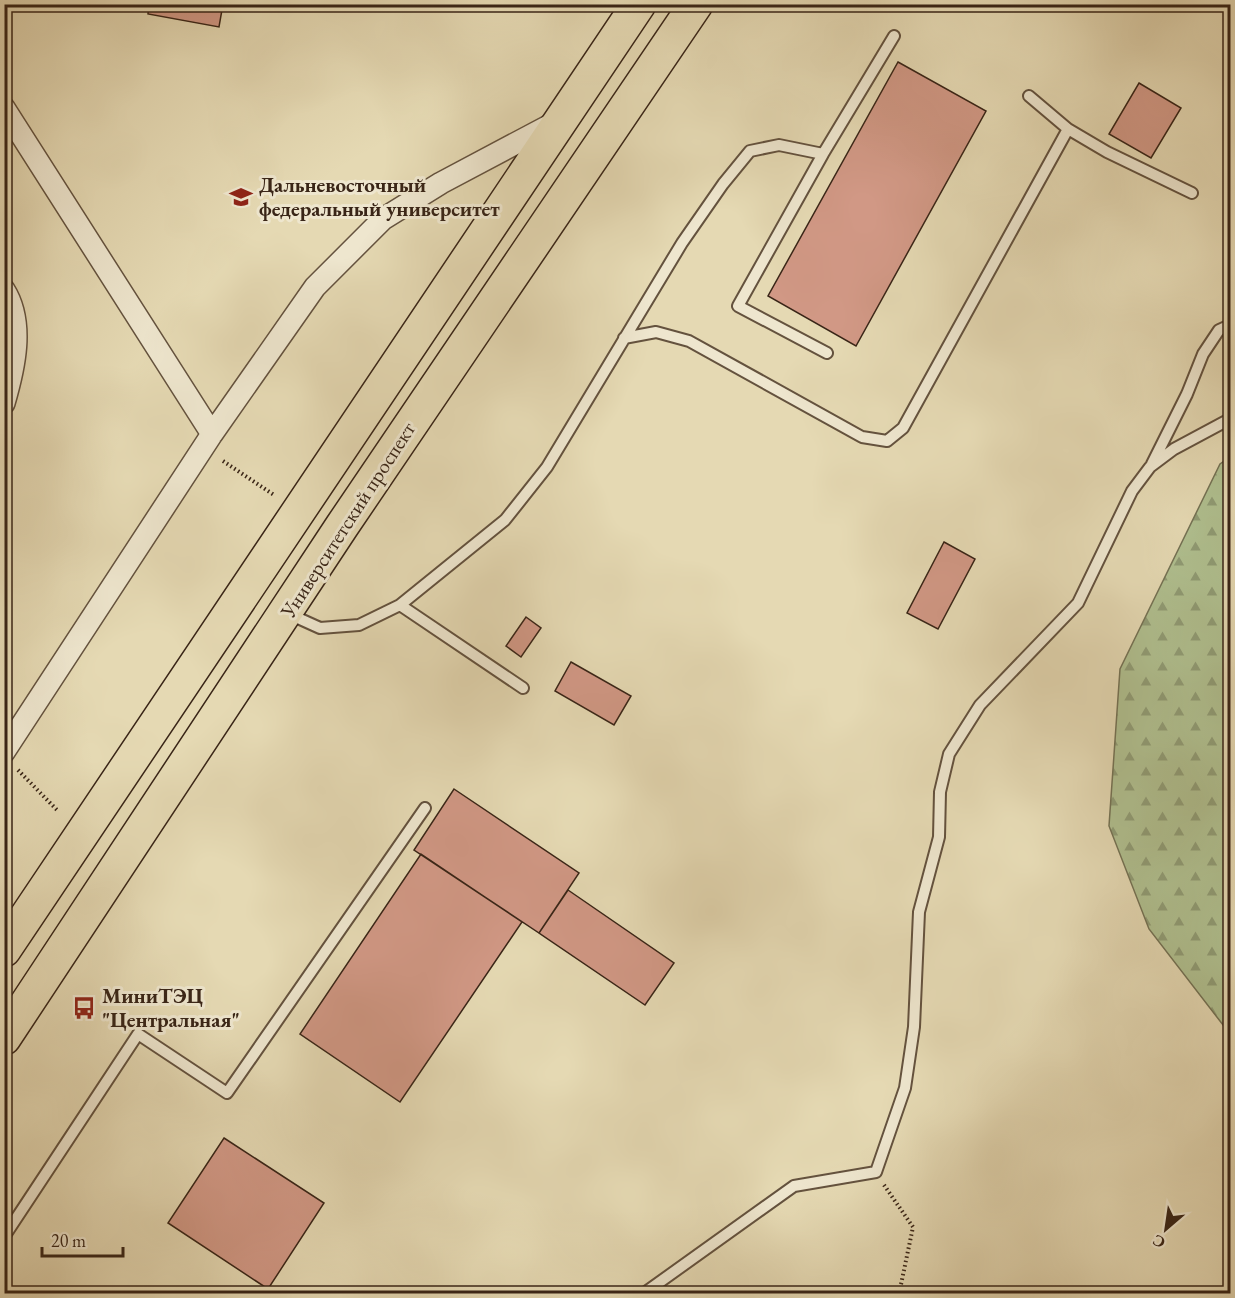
<svg xmlns="http://www.w3.org/2000/svg" width="1235" height="1298" viewBox="0 0 1235 1298" font-family="'EB Garamond',serif">
<style>
.forest{fill:url(#forest-firs);stroke:#747254;stroke-width:1.5}
.building{fill:#d19885;stroke:#392517;stroke-width:1.5}
.lines{fill:none;stroke-linecap:round;stroke-linejoin:round}
.service-casing{stroke:#64523e;stroke-width:14}
.minor-casing{stroke:#64523e;stroke-width:24}
.primary-casing{stroke:#392517;stroke-width:36}
.path{stroke:#392517;stroke-width:4;stroke-dasharray:1.5 3;stroke-linecap:butt}
.service{stroke:#eee6ce;stroke-width:10}
.minor{stroke:#eee6ce;stroke-width:21}
.primary{stroke:#e5d9b3;stroke-width:33}
.labels{text-anchor:middle;stroke-width:6;stroke-linejoin:round;paint-order:stroke}
.poi-label{font-size:21px;font-weight:bold;fill:#392517;stroke:#eee6ce;text-anchor:start}
.street-label{font-size:21px;fill:#392517;stroke:#eee6ce}
</style>
<defs>
<pattern id="forest-firs" width="22" height="20" patternUnits="userSpaceOnUse" patternTransform="scale(1.5)"><rect width="22" height="20" fill="#b0c090"/><path d="M5 1l3.5 6h-7zM16 11l3.5 6h-7z" fill="#909c75"/></pattern>
</defs>
<rect width="100%" height="100%" fill="#e5d9b3"/>
<filter id="stains"><feTurbulence type="fractalNoise" baseFrequency=".00333" numOctaves="4"/><feColorMatrix values="0 0 0 0 .2 0 0 0 0 .09 0 0 0 0 .02 0 0 0 .5 -.17"/></filter>
<radialGradient id="worn" r=".72"><stop offset=".6" stop-color="#630" stop-opacity="0"/><stop offset="1" stop-color="#630" stop-opacity=".3"/></radialGradient>
<path class="forest" d="M1230 457V1034L1149 929 1109 826 1120 669 1220 464Z"/>
<path class="building" d="M149 4H223L219 27 148 14Z
M898 62 986 111 856 346 768 296Z
M1139 83 1181 108 1151 158 1109 134Z
M944 542 975 559 938 629 907 613Z
M526 617 541 628 521 657 506 646Z
M571 662 631 696 614 725 555 691Z
M454 789 579 873 539 933 414 850Z
M421 854 522 922 400 1102 300 1034Z
M568 890 674 963 645 1005 539 933Z
M224 1138 324 1203 268 1289 168 1223Z"/>
<g class="lines">
<g class="service-casing">
<path id="service" d="M1029 96 1068 129
M624 338 656 332 689 341 862 437 887 441 903 428 1068 129 1107 152 1192 193
M827 353 738 306 823 154 894 36
M1152 464 1187 394 1203 354 1219 330 1230 325
M400 605 523 688
M289 614 320 628 359 625 400 605 505 520 547 467 682 243 723 184 750 151 779 145 823 154
M4 1237 138 1034 227 1093 425 808
M643 1294 794 1186 876 1172 905 1088 914 1027 919 912 939 837 940 792 949 754 980 705 1078 603 1132 491 1150 467 1174 449 1230 419"/>
</g>
<g class="minor-casing">
<path id="minor" d="M4 108 212 434
M4 290C25 323 14 369 4 403
M4 752 212 434 315 287 383 219 441 183 556 122"/>
</g>
<g class="primary-casing">
<path id="primary" d="M4 950 639 4
M4 1038 342 526 696 4"/>
</g>
<path class="path" d="M223 461 274 495
M18 770 57 810
M884 1185 913 1227 899 1294"/>
<use href="#service" class="service"/>
<use href="#minor" class="minor"/>
<use href="#primary" class="primary"/>
</g>
<defs>
<g id="university-bare" transform="scale(1.8)"><path d="M0-5L7-2L0 1L-7-2ZM-4 1L0 2.5L4 1V4Q0 6-4 4Z" fill="#8f2418" stroke="#eee6ce" stroke-width="2.5" paint-order="stroke"/></g>
<g id="bus-bare" transform="scale(1.8)"><path d="M-5-6H5V4H4V6H2V4H-2V6H-4V4H-5ZM-3.5-4V0h7V-4ZM-3.5 1.2v1.5H-2V1.2ZM2 1.2v1.5H3.5V1.2Z" fill="#8f2418" stroke="#eee6ce" stroke-width="2.5" paint-order="stroke"/></g>
</defs>
<g fill-rule="evenodd">
<use href="#university-bare" x="241" y="197"/>
<use href="#bus-bare" x="84" y="1008"/>
</g>
<g class="labels">
<g class="poi-label">
<text x="259" y="192">Дальневосточный<tspan x="259" dy="24">федеральный университет</tspan></text>
<text x="102" y="1003">МиниТЭЦ<tspan x="102" dy="24">"Центральная"</tspan></text>
</g>
<g class="street-label">
<text transform="translate(348 520) rotate(-57)" y="7">Университетский проспект</text>
</g>
</g>
<rect width="1235" height="1298" fill="none" stroke="#e5d9b3" stroke-width="24"/>
<rect x="6" y="6" width="1223" height="1286" fill="none" stroke="#392517" stroke-width="3"/>
<rect x="12" y="12" width="1211" height="1274" fill="none" stroke="#392517" stroke-width="1.5"/>
<g transform="translate(1166 1229) rotate(209)" stroke="#eee6ce" stroke-width="4.5" paint-order="stroke">
<path d="M0-4.5L10 22L0 15L-10 22Z" fill="#392517"/>
<text y="-9" font-size="16" font-weight="bold" text-anchor="middle" fill="#392517">С</text>
</g>
<path d="M42 1247v9h81v-9" fill="none" stroke="#392517" stroke-width="3"/>
<text x="51" y="1247" font-size="18" fill="#392517" stroke="#eee6ce" stroke-width="4.5" paint-order="stroke">20 m</text>
<rect width="100%" height="100%" filter="url(#stains)"/>
<rect width="100%" height="100%" fill="url(#worn)"/>
</svg>
